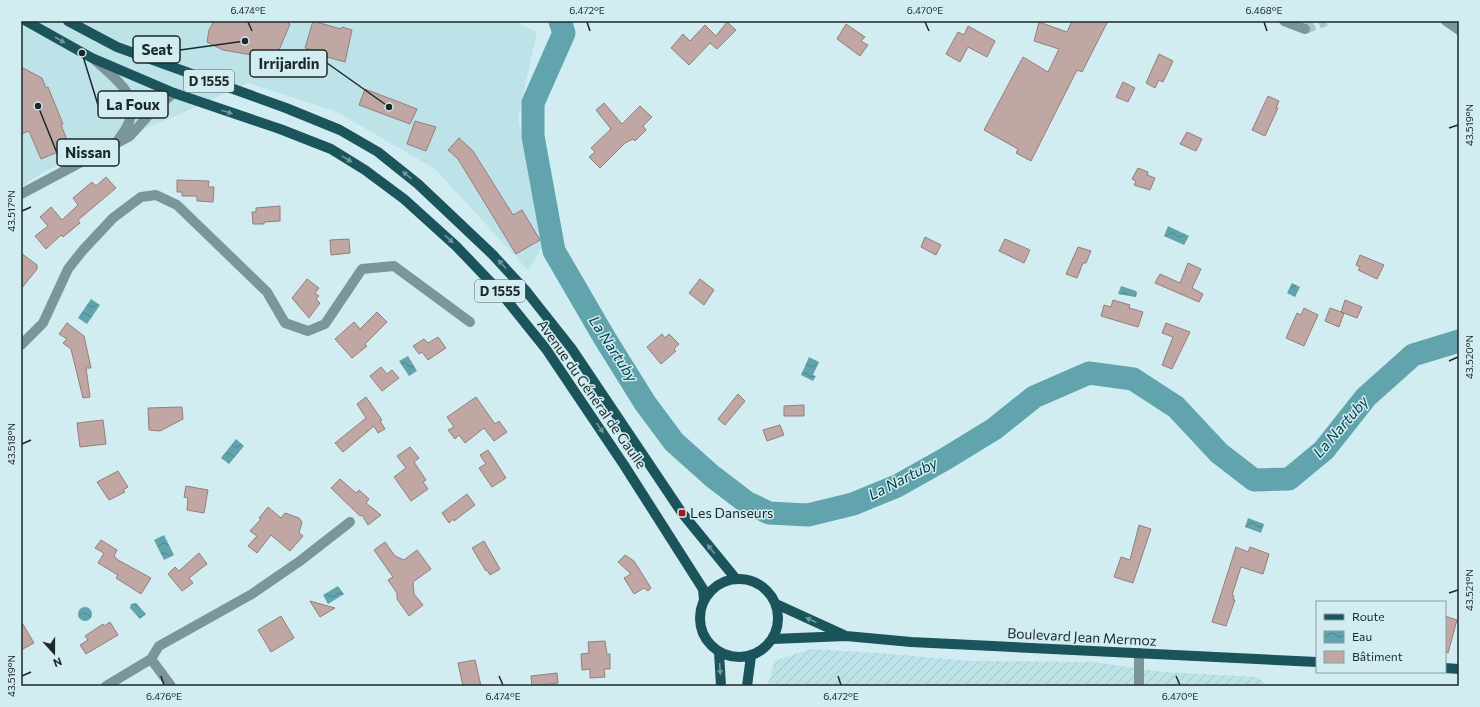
<svg xmlns="http://www.w3.org/2000/svg" width="1480" height="707" viewBox="0 0 1480 707" font-family="Commissioner,sans-serif">
<style>
.built{fill:#bde3e8}
.industrial{fill:url(#industrial-furrows)}
.water{fill:url(#water-waves)}
.lines{fill:none;stroke-linecap:round;stroke-linejoin:round}
.river{stroke:#61a4ad;stroke-width:23}
.building{fill:#c1a7a4;stroke:#957d7a}
.minor-tunnel{stroke:#adc6c9;stroke-width:10;stroke-dasharray:10 5;stroke-linecap:butt}
.minor{stroke:#7b969a;stroke-width:10}
.major{stroke:#1b545b;stroke-width:10}
.oneway{fill:#6d999e}
.ticks{fill:none;stroke:#1d2829;stroke-width:1.5}
.poi-dot{fill:#aa161e;stroke:#d1edf1;stroke-width:1.5}
.labels{text-anchor:middle;stroke-width:3;stroke-linejoin:round;paint-order:stroke}
.shield{fill:#d1edf1;stroke:#536365;stroke-width:1}
.shield-label{font-size:13px;font-weight:bold;fill:#1d2829}
.street-label{font-size:14px;fill:#1d2829;stroke:#d1edf1}
.poi-label{font-size:14px;fill:#1d2829;stroke:#d1edf1;text-anchor:start}
.water-label{font-size:15px;font-style:italic;fill:#004047;stroke:#d1edf1}
.leader{fill:none;stroke:#1d2829;stroke-width:1.5}
.callout-dot{fill:#1d2829;stroke:#d1edf1;stroke-width:1.5}
.callout{fill:#d1edf1;stroke:#1d2829;stroke-width:1.5}
.callout-label{font-size:15px;text-anchor:middle;font-weight:bold;fill:#1d2829}
.neatline{fill:none;stroke:#1d2829;stroke-width:1.5}
.ticks-label{font-size:10px;text-anchor:middle;fill:#1d2829}
</style>
<defs>
<pattern id="industrial-furrows" width="10" height="10" patternUnits="userSpaceOnUse"><rect width="10" height="10" fill="#bde3e8"/><path d="M-1 1l2-2M0 10L10 0M9 11l2-2" fill="none" stroke="#a2c3c7"/></pattern>
<pattern id="water-waves" width="16" height="10" patternUnits="userSpaceOnUse"><rect width="16" height="10" fill="#61a4ad"/><path d="M0 5q4-4 8 0t8 0" fill="none" stroke="#4f868d"/></pattern>
</defs>
<rect width="100%" height="100%" fill="#d1edf1"/>
<path class="built" d="M21 21H513L537 32 518 118 543 246 528 270 435 169 335 111 248 83 178 115 45 171 21 187Z"/>
<path class="industrial" d="M810 649 879 653 970 661 1094 662 1164 672 1257 677 1268 686H767L775 661Z"/>
<path class="water" d="M1168 226 1189 236 1184 245 1164 236Z
M1292 283 1300 287 1295 297 1287 293Z
M1121 286 1136 291 1137 293 1136 297 1118 294Z
M91 299 100 305 87 324 78 318Z
M408 356 417 371 409 376 399 361Z
M809 357 819 362 813 375 816 376 813 381 801 375Z
M236 439 244 446 229 464 221 458Z
M1248 518 1264 524 1261 533 1245 527Z
M164 535 174 555 164 560 154 540Z
M338 586 344 594 328 604 323 595Z
M136 603 146 614 140 619 130 608 131 604Z
M78 614a7 7 0 1 1 14 0a7 7 0 1 1-14 0Z"/>
<g class="lines">
<path class="river" d="M560 21 564 33 533 103V136L554 251 604 337 645 403 674 442 712 476 746 502 769 513 808 515 853 504 897 486 945 459 994 429 1034 397 1089 373 1133 379 1176 407 1219 453 1254 480 1289 479 1324 450 1366 397 1413 355 1459 341"/>
</g>
<path class="building" d="M214 21H283L290 24 273 64 252 55 223 50 207 42 209 30Z
M313 21 341 29 342 27 352 30 345 62 316 54 317 51 305 48Z
M1072 21H1108L1082 72 1077 70 1031 161 1016 153 1018 149 984 130 1023 57 1048 72 1059 49 1034 41 1039 22 1067 32Z
M727 22 736 30 717 49 710 43 689 65 671 48 683 34 690 41 705 25 716 36Z
M846 24 865 37 861 41 868 45 860 56 837 39Z
M968 26 995 41 987 57 968 47 960 62 946 54 958 32 964 35Z
M1159 54 1173 61 1163 82 1159 80 1155 88 1146 83Z
M21 67 42 78 46 88 48 87 63 124 61 125 70 147 41 159 29 131 21 134Z
M1123 82 1135 88 1128 102 1116 97Z
M365 89 417 109 410 124 359 105Z
M1268 96 1279 101 1276 108H1278L1265 136 1252 130Z
M604 103 622 124 640 106 652 117 643 126 646 130 635 141 633 139 625 143 600 168 589 157 595 152 591 148 611 129 596 110Z
M415 121 436 127 426 151 407 144Z
M1187 132 1202 139 1196 151 1180 144Z
M459 138 473 151 513 215 522 210 540 240 516 254 458 159 448 150Z
M1138 168 1148 172 1147 175 1155 178 1150 190 1134 185 1136 181 1132 179Z
M106 177 116 188 78 220 80 223 63 237 61 235 46 249 35 236 48 226 40 217 51 207 62 220 78 205 73 198 92 182 96 186Z
M177 180 209 181 208 187H214L213 202 197 201V196H182V192H177Z
M280 206V221L264 222V224H253L252 212H256V208Z
M925 237 941 245 936 255 921 247Z
M349 239 350 253 331 255 330 240Z
M1005 239 1030 250 1024 263 999 251Z
M1078 247 1091 251 1086 263H1083L1077 278 1066 274Z
M21 253 37 265V269L21 289Z
M1360 255 1384 265 1377 279 1358 270 1360 267 1356 265Z
M1188 263 1201 269 1192 288 1203 294 1199 302 1155 283 1160 274 1180 283Z
M307 279 319 288 315 293 319 296 316 299 320 303 309 318 292 298Z
M700 279 714 290 704 305 689 293Z
M1113 300 1130 305 1129 308 1143 312 1138 327 1101 316 1104 305 1111 307Z
M1345 300 1362 307 1357 318 1341 312Z
M1304 308 1318 315 1304 346 1286 338 1297 313 1301 315Z
M1330 308 1344 313 1339 327 1325 321Z
M377 312 387 322 365 344 367 346 352 358 335 339 354 322 360 329Z
M67 323 84 336 91 368H86L90 397 83 398 71 349 63 343 67 339 59 334Z
M1166 323 1190 332 1172 369 1162 365 1173 337 1162 333Z
M662 334 665 338 669 334 679 344 674 349 676 351 661 364 647 347Z
M438 337 446 348 428 360 422 352 419 354 413 346 424 339 428 343Z
M381 367 387 374 392 370 399 378 382 391 370 376Z
M738 394 745 401 725 425 718 419Z
M366 397 382 420 380 421 385 429 378 433 374 426 343 452 335 443 366 418 357 404Z
M476 397 495 424 499 421 507 432 494 441 484 428 465 443 459 435 455 439 448 430 454 427 447 417Z
M804 405V416H784V406Z
M182 407 183 419 160 431 149 430 148 408Z
M103 420 106 444 80 447 77 423Z
M780 425 784 435 767 441 763 430Z
M410 447 419 458 414 462 426 480 423 482 428 489 411 501 394 477 406 468 397 456Z
M488 450 506 478 492 487 479 468 486 464 480 455Z
M118 471 128 487 123 490 125 492 109 500 97 482Z
M340 479 356 493 359 490 369 499 366 503 381 515 368 525 362 515 360 516 331 488Z
M186 486 208 490 204 513 187 510 188 498 184 497Z
M467 494 475 505 454 521 453 519 449 523 442 513Z
M268 507 281 518 285 513 299 518 302 522 299 533 303 536 290 551 271 535 257 553 248 546 257 536 250 531 261 519 259 518Z
M1139 525 1151 529 1133 583 1114 577 1121 557 1130 560Z
M101 540 117 550 114 556 118 560 151 578 141 594 116 578 118 575 98 563 104 553 95 548Z
M484 541 500 569 490 575 487 570 486 571 472 548Z
M385 542 395 556 404 560 417 550 431 569 413 582 414 594 423 605 409 616 397 599V593L388 580 393 577 374 550Z
M1236 547 1248 552 1250 547 1269 554 1263 574 1241 567 1232 595 1234 596 1233 600H1235L1226 626 1212 622Z
M199 553 207 564 189 578 193 583 182 591 168 574 175 567 179 571Z
M625 555 634 561 651 588 648 591 644 588 634 594 624 578 631 574 618 562Z
M310 601 335 608 320 617Z
M281 616 294 638 271 652 258 630Z
M1445 616 1457 620 1448 653 1445 652Z
M21 621 34 643 21 650Z
M110 622 118 635 86 654 80 645 88 640 85 636 103 624 104 626Z
M605 641 607 654H610V669H604L605 677 590 678V669L582 670 581 654 589 653 588 642Z
M475 660 481 686H463L458 663Z
M557 673 558 683 532 686 531 676Z"/>
<g class="lines">
<path class="minor-tunnel" d="M1305 29 1326 21"/>
<path class="minor" d="M1284 21 1305 29
M1446 21 1459 30
M95 60C113 77 140 94 129 122 126 130 120 137 116 143
M21 194 130 136 156 107 174 93
M21 345 43 323 68 269 83 250 113 218 141 197 156 195 177 205 267 292 285 323 308 331 325 324 362 269 394 266 470 322
M151 659 159 646 252 594 300 561 350 522
M106 686 151 659 171 686
M1139 686V653"/>
<path class="major" d="M26 21 92 58 174 93 280 129 331 149 365 170 404 199 456 246 501 293 546 349 624 465 703 589 704 600
M68 21 117 47 286 108 340 130 378 152 418 184 493 255 527 292 572 349 682 513 736 579
M700 618a39 39 0 1 1 78 0a39 39 0 1 1-78 0Z
M776 604 844 635
M773 639 846 636 911 642 1317 662
M719 652 721 686
M1445 668 1459 669
M747 686 751 656"/>
</g>
<defs><path id="oneway-solid" d="M-6-.8H1V-3.2L6.5 0L1 3.2V.8H-6Z"/></defs>
<g class="oneway">
<use href="#oneway-solid" transform="translate(60 40) rotate(30)"/>
<use href="#oneway-solid" transform="translate(227 112) rotate(18)"/>
<use href="#oneway-solid" transform="translate(347 159) rotate(32)"/>
<use href="#oneway-solid" transform="translate(407 175) rotate(-141)"/>
<use href="#oneway-solid" transform="translate(449 239) rotate(42)"/>
<use href="#oneway-solid" transform="translate(502 264) rotate(-132)"/>
<use href="#oneway-solid" transform="translate(600 428) rotate(56)"/>
<use href="#oneway-solid" transform="translate(711 549) rotate(-129)"/>
<use href="#oneway-solid" transform="translate(811 620) rotate(-155)"/>
<use href="#oneway-solid" transform="translate(720 669) rotate(86)"/>
</g>
<path class="ticks" d="M248 22 252 31M587 22 590 31M925 22 929 31M1264 22 1267 31M1449 128 1458 125M22 211 31 207M1449 361 1458 357M22 444 31 440M1449 593 1458 590M22 676 31 672M161 676 164 685M499 676 503 685M838 676 841 685M1176 676 1180 685"/>
<rect class="poi-dot" x="678" y="509" width="8" height="8" rx="2"/>
<g class="labels">
<g class="shield">
<rect x="184" y="70" width="50" height="22" rx="3"/>
<rect x="475" y="280" width="50" height="22" rx="3"/>
</g>
<g class="shield-label">
<text x="209" y="86">D 1555</text>
<text x="500" y="296">D 1555</text>
</g>
<g class="street-label">
<text transform="translate(592 394) rotate(55)" y="5">Avenue du Général de Gaulle</text>
<text transform="translate(1082 637) rotate(3)" y="5">Boulevard Jean Mermoz</text>
</g>
<g class="poi-label">
<text x="690" y="518">Les Danseurs</text>
</g>
<g class="water-label">
<text transform="translate(613 349) rotate(57)" y="5">La Nartuby</text>
<text transform="translate(1341 427) rotate(-49)" y="5">La Nartuby</text>
<text transform="translate(903 479) rotate(-27)" y="5">La Nartuby</text>
</g>
</g>
<path class="leader" d="M245 41L180 50M389 107L327 63M82 53L98 105M38 106L57 153"/>
<g class="callout-dot">
<circle cx="245" cy="41" r="4"/>
<circle cx="389" cy="107" r="4"/>
<circle cx="82" cy="53" r="4"/>
<circle cx="38" cy="106" r="4"/>
</g>
<g class="callout">
<rect x="133" y="36" width="47" height="27" rx="4"/>
<rect x="250" y="50" width="77" height="27" rx="4"/>
<rect x="98" y="91" width="70" height="27" rx="4"/>
<rect x="57" y="139" width="62" height="27" rx="4"/>
</g>
<g class="callout-label">
<text x="157" y="55">Seat</text>
<text x="289" y="69">Irrijardin</text>
<text x="133" y="110">La Foux</text>
<text x="88" y="158">Nissan</text>
</g>
<rect width="1480" height="707" fill="none" stroke="#d1edf1" stroke-width="44"/>
<rect x="1316" y="601" width="130" height="72" fill="#d1edf1" stroke="#899ea1"/>
<rect x="1324" y="614" width="20" height="6" fill="#1b545b" stroke="#899ea1"/>
<text x="1352" y="621" font-size="12" fill="#1d2829">Route</text>
<rect x="1324" y="631" width="20" height="12" fill="url(#water-waves)" stroke="#899ea1"/>
<text x="1352" y="641" font-size="12" fill="#1d2829">Eau</text>
<rect x="1324" y="651" width="20" height="12" fill="#c1a7a4" stroke="#899ea1"/>
<text x="1352" y="661" font-size="12" fill="#1d2829">Bâtiment</text>
<g transform="translate(54 653) rotate(159)" stroke="#d1edf1" stroke-width="3" paint-order="stroke">
<path d="M0-3L7 15L0 10L-7 15Z" fill="#1d2829"/>
<text y="-6" font-size="11" font-weight="bold" text-anchor="middle" fill="#1d2829">N</text>
</g>
<rect x="22" y="22" width="1436" height="663" class="neatline"/>
<g class="ticks-label">
<text x="248" y="14">6.474°E</text>
<text x="587" y="14">6.472°E</text>
<text x="925" y="14">6.470°E</text>
<text x="1264" y="14">6.468°E</text>
<text transform="translate(1469 125) rotate(-90)" y="4">43.519°N</text>
<text transform="translate(11 211) rotate(-90)" y="4">43.517°N</text>
<text transform="translate(1469 357) rotate(-90)" y="4">43.520°N</text>
<text transform="translate(11 444) rotate(-90)" y="4">43.518°N</text>
<text transform="translate(1469 590) rotate(-90)" y="4">43.521°N</text>
<text transform="translate(11 676) rotate(-90)" y="4">43.519°N</text>
<text x="164" y="700">6.476°E</text>
<text x="503" y="700">6.474°E</text>
<text x="841" y="700">6.472°E</text>
<text x="1180" y="700">6.470°E</text>
</g>
</svg>
